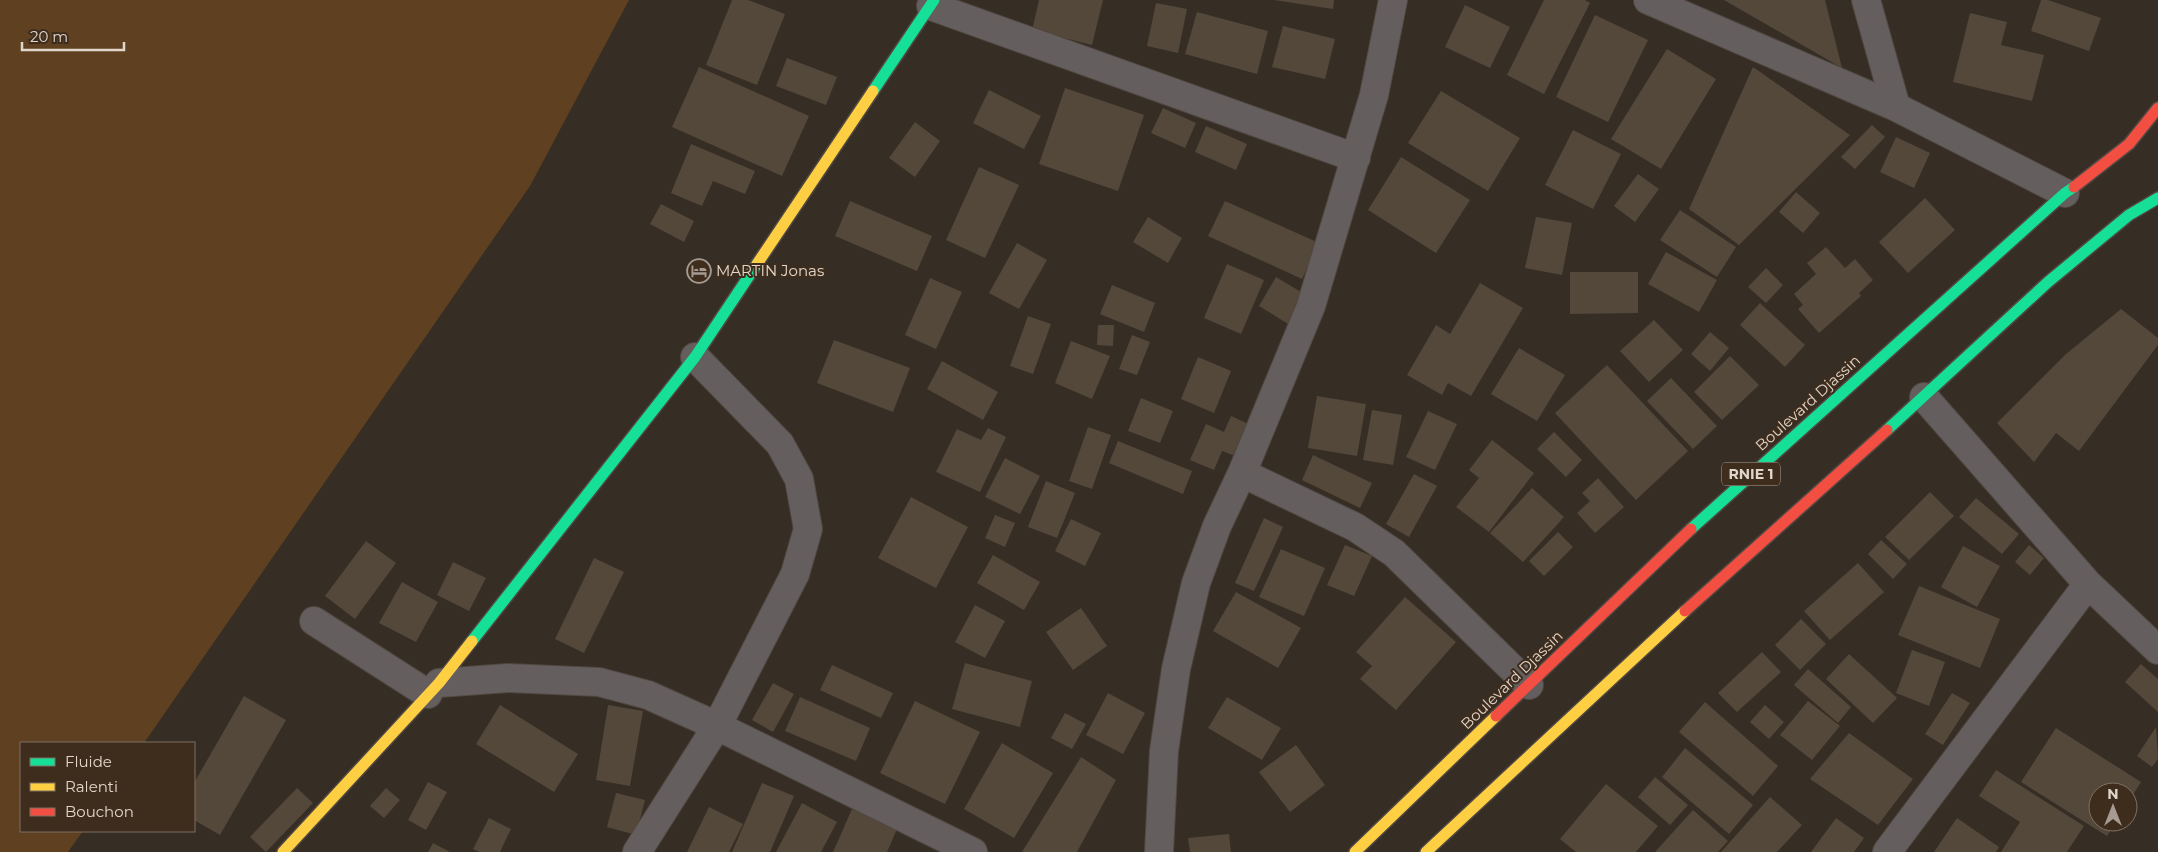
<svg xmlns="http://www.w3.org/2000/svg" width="2158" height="852" viewBox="0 0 2158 852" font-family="Montserrat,sans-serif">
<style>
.green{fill:#5f4020}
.building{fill:#54483b}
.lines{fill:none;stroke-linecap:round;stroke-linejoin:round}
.street-casing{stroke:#504841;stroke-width:30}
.fast-casing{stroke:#504841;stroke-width:14}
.slow-casing{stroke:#504841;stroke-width:14}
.jam-casing{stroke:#504841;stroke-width:14}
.street{stroke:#645e5e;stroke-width:28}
.fast{stroke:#16e098;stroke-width:11}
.slow{stroke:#ffcf43;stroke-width:11}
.jam{stroke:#f24e42;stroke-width:11}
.labels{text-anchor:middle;stroke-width:4;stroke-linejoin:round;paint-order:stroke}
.shield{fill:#3e2d1d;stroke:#b0a398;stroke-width:1}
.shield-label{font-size:14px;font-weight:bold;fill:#e1d6cc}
.poi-label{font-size:15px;fill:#e1d6cc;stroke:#3e2d1d;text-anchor:start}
.street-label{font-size:15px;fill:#e1d6cc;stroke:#3e2d1d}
</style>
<rect width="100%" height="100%" fill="#362d25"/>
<path class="green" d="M0 0H629L530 186 144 743H21V831H83L68 852H0Z"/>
<path class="building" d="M732 0H748L785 14 757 85 706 65Z
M1039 0H1103L1092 45 1032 30Z
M1274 0H1334L1333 9Z
M1544 0H1585L1590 3 1544 94 1507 75Z
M1724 0H1825L1842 68Z
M2041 0H2048L2101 18 2089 51 2031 31Z
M1156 3 1187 9 1178 53 1147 46Z
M1465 5 1510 27 1490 68 1445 47Z
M1197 12 1268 31 1257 74 1185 54Z
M1970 13 2007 22 2001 45 2044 55 2032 101 1953 82Z
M1595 15 1648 40 1608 122 1556 97Z
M1283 26 1335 39 1325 79 1272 67Z
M1667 49 1716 79 1661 169 1611 139Z
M787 58 837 77 826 105 776 86Z
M699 67 809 116 782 176 672 127Z
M1753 67 1850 135 1739 245 1689 209Z
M1065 88 1144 115 1118 191 1039 164Z
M989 90 1041 116 1024 149 973 123Z
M1441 91 1520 138 1488 191 1408 143Z
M1163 108 1196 123 1185 148 1151 133Z
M915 122 940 141 915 177 889 158Z
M1872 125 1885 137 1855 169 1841 157Z
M1206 126 1247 144 1236 170 1195 152Z
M1573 130 1621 154 1593 209 1545 185Z
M1896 137 1930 153 1914 188 1880 172Z
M691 144 755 171 745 194 713 181 702 206 671 193Z
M1401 157 1470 200 1436 253 1368 210Z
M979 167 1019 185 985 258 946 240Z
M1638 174 1659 189 1635 222 1614 206Z
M1796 192 1820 213 1803 233 1779 212Z
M1925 198 1955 230 1908 273 1879 242Z
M850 201 932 236 917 271 835 236Z
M1225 201 1319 243 1302 279 1208 236Z
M661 204 694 221 684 242 650 224Z
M1680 210 1736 247 1717 277 1660 240Z
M1148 217 1182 238 1168 263 1133 242Z
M1536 217 1572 223 1562 275 1525 268Z
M1017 243 1047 260 1019 309 989 293Z
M1826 247 1845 268 1855 259 1873 280 1859 293 1861 296 1819 333 1798 309 1803 305 1794 294 1816 274 1807 263Z
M1666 252 1717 280 1699 312 1648 284Z
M1227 264 1264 280 1241 334 1204 318Z
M1766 268 1783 285 1766 303 1748 287Z
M1570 272H1638V313L1570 314Z
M1276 277 1306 295 1288 324 1259 306Z
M930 278 962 292 936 349 905 335Z
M1480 283 1523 308 1471 396 1448 383 1442 395 1407 375 1436 325 1450 334Z
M1112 285 1155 303 1144 332 1100 314Z
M1760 303 1805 345 1785 367 1740 325Z
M2121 309 2158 338V345L2079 451 2056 433 2034 462 1997 423 2066 354Z
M1028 316 1051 324 1033 374 1010 366Z
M1654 320 1683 350 1649 382 1620 351Z
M1098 325H1114L1113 346 1097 345Z
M1710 332 1729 348 1710 371 1691 354Z
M1132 335 1150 342 1137 375 1119 369Z
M834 340 910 368 893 412 817 383Z
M1071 341 1110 356 1092 399 1055 383Z
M1519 348 1565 375 1537 421 1491 394Z
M1730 356 1759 385 1722 420 1694 392Z
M1198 357 1231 371 1214 413 1181 399Z
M942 361 998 392 983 420 927 389Z
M1607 365 1688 451 1636 500 1555 413Z
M1671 378 1717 426 1693 449 1647 401Z
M1317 396 1366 404 1357 456 1308 448Z
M1141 398 1173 411 1160 443 1128 431Z
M1372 410 1402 415 1393 465 1363 460Z
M1428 411 1457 424 1435 470 1406 457Z
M1231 416 1253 426 1238 457 1222 451 1214 470 1190 460 1206 424 1224 432Z
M1088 427 1111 435 1092 489 1069 481Z
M988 428 1006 437 980 492 936 472 957 429 981 440Z
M1554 432 1582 460 1566 477 1537 449Z
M1492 440 1534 473 1489 532 1456 507 1479 478 1469 470Z
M1118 441 1192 471 1183 494 1109 463Z
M1313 455 1372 483 1360 508 1302 480Z
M1005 458 1040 476 1020 514 985 497Z
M1414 474 1437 486 1409 537 1386 524Z
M1598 478 1624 507 1595 533 1577 513 1590 501 1582 493Z
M1046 481 1075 493 1057 538 1028 527Z
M1532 488 1564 517 1523 562 1490 533Z
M1930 492 1954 516 1909 560 1885 537Z
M911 497 968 527 936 588 878 558Z
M1976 498 2019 534 2002 554 1959 517Z
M995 515 1015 523 1005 547 985 538Z
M1264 518 1283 527 1254 591 1235 583Z
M1071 519 1101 533 1085 566 1055 551Z
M1558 532 1573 547 1544 576 1529 561Z
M1881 540 1907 564 1893 579 1868 554Z
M366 541 396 563 355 619 325 596Z
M1345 545 1372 556 1354 596 1327 585Z
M2029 545 2044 558 2030 575 2015 562Z
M1963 546 2000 566 1977 607 1941 587Z
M1281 549 1325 568 1304 616 1259 597Z
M993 555 1040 582 1024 610 977 583Z
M594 558 624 572 584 653 555 639Z
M453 562 486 578 469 611 437 595Z
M1858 563 1884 592 1830 640 1804 611Z
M402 582 438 602 416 642 379 623Z
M1919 586 2000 619 1980 668 1898 635Z
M1236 592 1301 628 1278 668 1213 631Z
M1405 597 1456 642 1396 710 1360 679 1372 666 1356 652Z
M975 605 1005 621 985 658 955 642Z
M1081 608 1107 646 1073 670 1046 632Z
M1801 619 1826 644 1800 670 1775 645Z
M1912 650 1945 662 1929 706 1896 693Z
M1762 652 1781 672 1737 712 1718 693Z
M1849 654 1897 698 1873 723 1826 679Z
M965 663 1032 681 1020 727 952 709Z
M2141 664 2158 679V712L2125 682Z
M832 665 893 693 881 718 820 690Z
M1808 669 1851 707 1838 723 1794 685Z
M773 683 794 694 773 732 752 720Z
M1108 693 1145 713 1123 754 1086 735Z
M1952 693 1970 703 1943 745 1925 734Z
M244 696 286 720 220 835 194 820V783Z
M800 697 870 728 856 761 785 731Z
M1227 697 1281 728 1262 760 1208 728Z
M915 701 980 732 945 804 880 773Z
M1808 701 1840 726 1812 760 1780 735Z
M1705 702 1778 766 1753 796 1679 732Z
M500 705 578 754 554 792 476 744Z
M608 705 643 711 630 786 596 780Z
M1765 705 1784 722 1769 739 1750 722Z
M1065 713 1086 724 1072 749 1051 738Z
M2156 727 2158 759 2152 767 2137 756Z
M2056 728 2141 782 2128 803V792H2098V822H2116L2107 836 2021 782Z
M1849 733 1913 779 1878 825 1810 779Z
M1002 743 1053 773 1014 838 964 809Z
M1296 745 1325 785 1290 812 1259 772Z
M1685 748 1753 805 1729 834 1662 777Z
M1081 757 1116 780 1077 852H1022Z
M1996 770 2084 826 2067 852H2001L2020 822 1979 796Z
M1655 777 1688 805 1670 825 1638 797Z
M428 782 447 792 426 830 408 820Z
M762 783 794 796 770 852H732Z
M1606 784 1658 826 1636 852H1576L1560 839Z
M297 788 313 803 266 852 250 837Z
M386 788 400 800 384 818 370 806Z
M616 793 645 800 636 835 607 827Z
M1770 797 1802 825 1777 852H1721Z
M802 803 837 822 821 852H776Z
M709 807 743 824 729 852H687Z
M852 809 897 829 887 852H833Z
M1693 810 1728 841 1718 852H1655Z
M489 818 511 829 500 852H479L473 849Z
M1836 818 1864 838 1854 852H1811Z
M1957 818 1999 847 1996 852H1934Z
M1229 834 1231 852H1190L1188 838Z
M433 843 450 852H428Z"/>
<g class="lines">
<g class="street-casing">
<path id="street" d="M1648 0 1896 107 2065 193
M1866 0 1896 107
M931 6 1356 158
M1924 397 2088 584 2158 650
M1242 473 1355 527 1394 553 1529 685
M314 621 428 694
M439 683 508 678 599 682 648 695 717 726 973 852
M637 852 717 726 795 574 808 529 799 479 780 444 695 357
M1159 852 1164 751 1176 669 1196 583 1217 526 1242 473 1311 306 1374 95 1393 0
M1887 852 2088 584"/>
</g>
<g class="fast-casing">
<path id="fast" d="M873 91 934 0
M1887 430 2048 282 2129 215 2158 198
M1691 529 2065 193 2074 187
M472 641 695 357 757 264"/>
</g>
<g class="slow-casing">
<path id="slow" d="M757 264 873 91
M283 852 439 683 472 641
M1355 852 1496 716
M1426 852 1685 611"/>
</g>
<g class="jam-casing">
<path id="jam" d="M2074 187 2129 144 2158 108
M1685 611 1887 430
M1496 716 1691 529"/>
</g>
<use href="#street" class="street"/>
<use href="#fast" class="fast"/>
<use href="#slow" class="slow"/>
<use href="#jam" class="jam"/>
</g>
<defs>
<g id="hotel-ring" transform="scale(1.25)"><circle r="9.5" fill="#3e2d1d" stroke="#a59b92" stroke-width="1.5"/><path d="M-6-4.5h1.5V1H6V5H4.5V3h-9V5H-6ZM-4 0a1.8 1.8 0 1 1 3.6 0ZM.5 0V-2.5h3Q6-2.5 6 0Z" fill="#a59b92"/></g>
</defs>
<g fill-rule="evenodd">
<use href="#hotel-ring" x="699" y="271"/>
</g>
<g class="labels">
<rect class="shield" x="1722" y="462.5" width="58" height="23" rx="4"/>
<g class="shield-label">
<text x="1751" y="479">RNIE 1</text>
</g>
<g class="poi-label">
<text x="716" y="276">MARTIN Jonas</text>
</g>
<g class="street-label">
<text transform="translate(1808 403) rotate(-42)" y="5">Boulevard Djassin</text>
<text transform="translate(1512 680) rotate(-44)" y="5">Boulevard Djassin</text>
</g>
</g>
<rect x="20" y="742" width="175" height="90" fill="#3e2d1d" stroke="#7f7163"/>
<rect x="30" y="758" width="25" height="8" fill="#16e098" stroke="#7f7163"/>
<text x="65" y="767" font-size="15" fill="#e1d6cc">Fluide</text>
<rect x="30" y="783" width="25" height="8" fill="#ffcf43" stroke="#7f7163"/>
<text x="65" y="792" font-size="15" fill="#e1d6cc">Ralenti</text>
<rect x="30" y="808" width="25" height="8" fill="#f24e42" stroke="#7f7163"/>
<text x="65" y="817" font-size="15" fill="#e1d6cc">Bouchon</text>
<g transform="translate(2113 807)"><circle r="24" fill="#3e2d1d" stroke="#7f7163"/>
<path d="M0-4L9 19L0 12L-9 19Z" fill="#a59b92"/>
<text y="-8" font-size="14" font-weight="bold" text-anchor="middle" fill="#e1d6cc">N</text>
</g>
<path d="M22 42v8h102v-8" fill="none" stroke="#e1d6cc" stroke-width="2.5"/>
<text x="30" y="42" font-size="15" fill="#e1d6cc" stroke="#3e2d1d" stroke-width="4" paint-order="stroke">20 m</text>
</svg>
